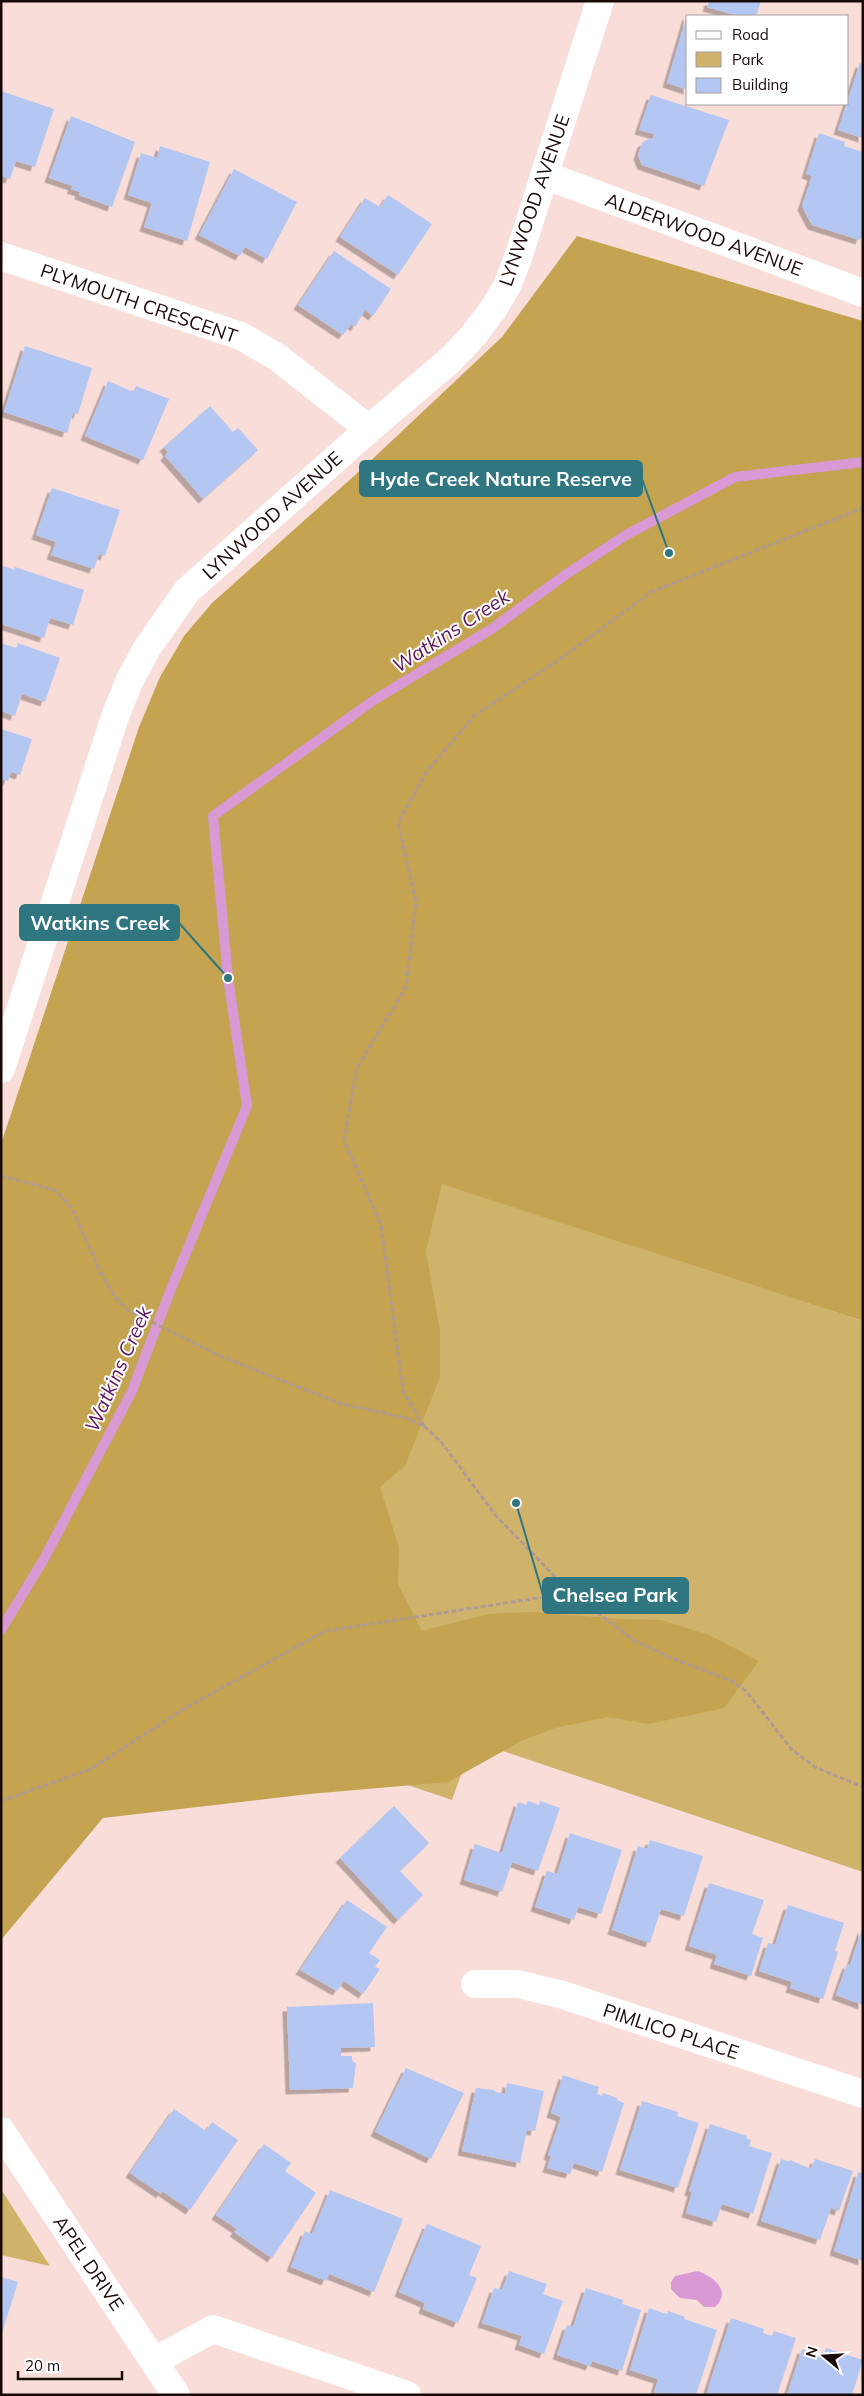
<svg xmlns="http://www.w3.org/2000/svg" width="864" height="2396" viewBox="0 0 864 2396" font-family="Mulish,sans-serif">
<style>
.green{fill:#d0b36a}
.forest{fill:#c4a450}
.water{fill:#d999d5}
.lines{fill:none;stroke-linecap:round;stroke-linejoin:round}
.stream{stroke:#d999d5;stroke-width:10}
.building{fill:#b4c6f2;filter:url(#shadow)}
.path{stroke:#b19996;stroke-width:3;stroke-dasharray:5 2.5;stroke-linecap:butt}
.minor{stroke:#fff;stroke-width:28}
.labels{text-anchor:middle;stroke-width:4;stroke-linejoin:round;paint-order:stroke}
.street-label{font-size:19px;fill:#180907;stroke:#fff}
.water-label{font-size:20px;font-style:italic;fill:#5e135d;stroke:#fff}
.leader{fill:none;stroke:#2f7681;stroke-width:2}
.callout-dot{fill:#2f7681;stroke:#fff;stroke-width:2}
.callout{fill:#2f7681;stroke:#2f7681;stroke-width:2}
.callout-label{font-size:20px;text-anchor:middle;font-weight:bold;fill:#fff}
</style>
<defs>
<filter id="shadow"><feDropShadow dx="-4.5" dy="4.5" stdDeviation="0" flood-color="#0004"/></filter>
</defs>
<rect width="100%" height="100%" fill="#f9ddd9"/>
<path class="green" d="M576 240 633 1246 863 1321V1872L473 1741 452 1800 112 1685Z
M1 2189 50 2266 1 2255Z"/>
<path class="forest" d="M577 236 863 321V1321L442 1184 426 1251 440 1331V1377L405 1466 380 1487 399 1547 398 1584 422 1631 489 1614 531 1612 623 1619 661 1620 709 1635 759 1661 724 1708 649 1724 608 1717 555 1728 521 1741 448 1782 309 1794 103 1818 1 1940V1144L139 727 160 677 184 636 212 603 364 467 502 337Z"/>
<path class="water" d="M698 2271C714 2277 732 2291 715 2307H704L697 2300 680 2298 671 2289V2282L675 2276Z"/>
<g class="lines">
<path class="stream" d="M1 1630 44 1559 132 1391 171 1289 247 1106 228 978 213 816 374 700 493 628 565 575 626 535 735 477 863 462"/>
</g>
<path class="building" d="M709 1H761L756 16H738L707 7Z
M687 15H688V90L667 83Z
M860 63 863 64V138L838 130Z
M1 91 54 109 35 167 16 161 10 179 1 176Z
M651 95 729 120 704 186 642 165 638 155 642 143 650 138 653 139 654 134 639 130Z
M71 116 135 142 112 207 79 195 80 192 71 189 73 186 49 178Z
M819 133 845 142 844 146 863 152V231L860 240 812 225 802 206 812 176 806 174Z
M160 146 210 162 187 241 144 227 152 203 128 195 141 153 157 158Z
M234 169 297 202 267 259 245 247 240 256 199 235Z
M388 195 432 224 398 275 340 237 365 198 380 207Z
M334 251 391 289 373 316 365 310 355 327 351 324 343 335 298 305Z
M25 346 92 368 78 414 73 413 67 433 4 412Z
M108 381 133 392 136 386 169 399 143 460 85 436Z
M210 406 233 432 238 428 258 450 203 499 165 456 168 452 164 447Z
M52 488 120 510 105 556 99 554 94 569 51 555 56 542 36 535Z
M1 565 14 570 15 567 84 590 73 625 50 618 44 638 1 624Z
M1 643 16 648 18 643 60 658 45 702 22 694 15 716 1 711Z
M1 729 32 739 20 775 11 772 8 781 3 779 2 782Z
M528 1801 539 1805 540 1801 560 1808 538 1871 512 1862 502 1892 464 1880 475 1844 502 1853 518 1802 526 1805Z
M394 1806 429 1843 400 1871 423 1895 398 1920 340 1858Z
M570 1833 622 1850 601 1914 578 1907 574 1920 535 1907 547 1871 557 1874Z
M650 1840 703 1856 684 1916 661 1909 650 1943 612 1930 638 1846 647 1849Z
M709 1883 764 1900 752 1934 763 1938 751 1976 714 1964 717 1955 689 1946Z
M347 1900 387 1927 369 1953 380 1960 375 1967 380 1969 363 1994 344 1981 337 1991 300 1970Z
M788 1905 844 1923 835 1951 838 1952 823 1999 790 1988 792 1982 759 1971 768 1943 775 1945Z
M862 1929H863V2005L836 1995 847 1964 850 1965Z
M373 2003 375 2047 341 2048V2056H352V2061L356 2063 353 2088 290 2090 287 2007Z
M406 2068 464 2093 431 2159 375 2132Z
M563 2075 599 2087 597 2094 602 2096 603 2093 617 2098V2100L624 2103 602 2172 574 2163 570 2174 547 2168 551 2156 548 2155 561 2117 551 2113Z
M507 2083 544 2091 535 2131 527 2130 520 2163 462 2151 476 2088 494 2090 496 2092 505 2094Z
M642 2101 678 2112 677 2116 699 2123 678 2188 620 2170Z
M174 2109 206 2131 212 2122 238 2140 190 2210 162 2191 161 2194 130 2173Z
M710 2124 747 2136 746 2138 751 2140 749 2146 772 2153 753 2214 722 2204 716 2222 686 2213 692 2192 689 2191Z
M264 2144 291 2163 285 2171 316 2193 272 2258 234 2232 237 2229 216 2215Z
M781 2159 789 2162 790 2160 811 2169 815 2159 853 2171 839 2211 831 2208 820 2240 761 2221Z
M858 2172 863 2174V2261L834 2251Z
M330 2190 403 2219 374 2292 329 2274 326 2281 291 2267 305 2231 312 2234Z
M427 2224 481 2246 469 2275 477 2278 458 2323 423 2309 425 2303 399 2292Z
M509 2271 547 2284 543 2294 563 2301 544 2354 519 2345 522 2336 482 2323 494 2288 502 2290Z
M1 2277 18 2282 2 2333H1Z
M586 2288 623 2300 622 2304 641 2310 622 2371 592 2361 590 2366 557 2355 567 2325 573 2327Z
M649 2308 667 2314 668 2311 685 2317 684 2319 717 2330 696 2395 654 2393 658 2379 630 2370Z
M731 2318 764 2329 763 2333 772 2336 774 2331 796 2338 777 2395H706Z
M826 2348 863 2360 852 2395H787L802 2349 823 2356Z"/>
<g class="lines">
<path class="path" d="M1 1176 55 1190 71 1207 101 1273 114 1296 128 1310 220 1356 342 1404 406 1418 424 1426 442 1443 496 1516 571 1593 635 1641 669 1657 732 1681 747 1692 792 1750 815 1767 863 1787
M424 1426 403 1391 381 1225 344 1140 357 1068 406 987 416 902 398 823 427 771 474 716 563 657 651 592 863 508
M1 1801 91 1769 182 1710 325 1631 570 1593"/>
<path class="minor" d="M544 175 863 293
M1 256 241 336 277 357 369 429
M1 1069 116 714 130 680 147 648 187 591 369 429 449 361 473 336 494 308 507 286 518 258 600 1
M475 1984H518L563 1995 863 2094
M1 2131 176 2395
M154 2361 213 2329 407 2395"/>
</g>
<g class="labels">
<g class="street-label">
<text transform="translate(534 200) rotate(-71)" y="7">LYNWOOD AVENUE</text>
<text transform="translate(704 234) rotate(20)" y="7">ALDERWOOD AVENUE</text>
<text transform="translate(139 303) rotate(19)" y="7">PLYMOUTH CRESCENT</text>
<text transform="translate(272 515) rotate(-42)" y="7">LYNWOOD AVENUE</text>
<text transform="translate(671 2031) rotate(18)" y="7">PIMLICO PLACE</text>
<text transform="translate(89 2263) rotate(56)" y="7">APEL DRIVE</text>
</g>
<g class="water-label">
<text transform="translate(451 631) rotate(-33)" y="7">Watkins Creek</text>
<text transform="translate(118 1369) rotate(-66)" y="7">Watkins Creek</text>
</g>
</g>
<path class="leader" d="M669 553L642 479M228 978L179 923M516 1503L543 1595"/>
<g class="callout-dot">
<circle cx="669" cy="553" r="5"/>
<circle cx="228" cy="978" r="5"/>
<circle cx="516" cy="1503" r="5"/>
</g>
<g class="callout">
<rect x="360" y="461" width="282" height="35" rx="5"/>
<rect x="20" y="905" width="159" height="35" rx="5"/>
<rect x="543" y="1578" width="145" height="35" rx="5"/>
</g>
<g class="callout-label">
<text x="501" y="486">Hyde Creek Nature Reserve</text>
<text x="100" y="930">Watkins Creek</text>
<text x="615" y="1602">Chelsea Park</text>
</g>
<rect width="864" height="2396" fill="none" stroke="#180907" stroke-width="5"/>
<rect x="686" y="15" width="162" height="90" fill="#ffffff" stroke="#a39d9c"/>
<rect x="696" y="31" width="25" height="8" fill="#ffffff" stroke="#a39d9c"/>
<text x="732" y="40" font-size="15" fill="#180907">Road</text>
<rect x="696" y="52" width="25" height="15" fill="#d0b36a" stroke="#a39d9c"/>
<text x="732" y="65" font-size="15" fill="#180907">Park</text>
<rect x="696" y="78" width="25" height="15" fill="#b4c6f2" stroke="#a39d9c"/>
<text x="732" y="90" font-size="15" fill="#180907">Building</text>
<g transform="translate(824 2356) rotate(288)" stroke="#ffffff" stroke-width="4" paint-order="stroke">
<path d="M0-4L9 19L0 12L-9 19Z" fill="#180907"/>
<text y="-8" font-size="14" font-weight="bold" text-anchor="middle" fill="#180907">N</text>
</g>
<path d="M18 2371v8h104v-8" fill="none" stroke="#180907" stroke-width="2.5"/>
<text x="25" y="2371" font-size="15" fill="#180907" stroke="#ffffff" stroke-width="4" paint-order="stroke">20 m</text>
</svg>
